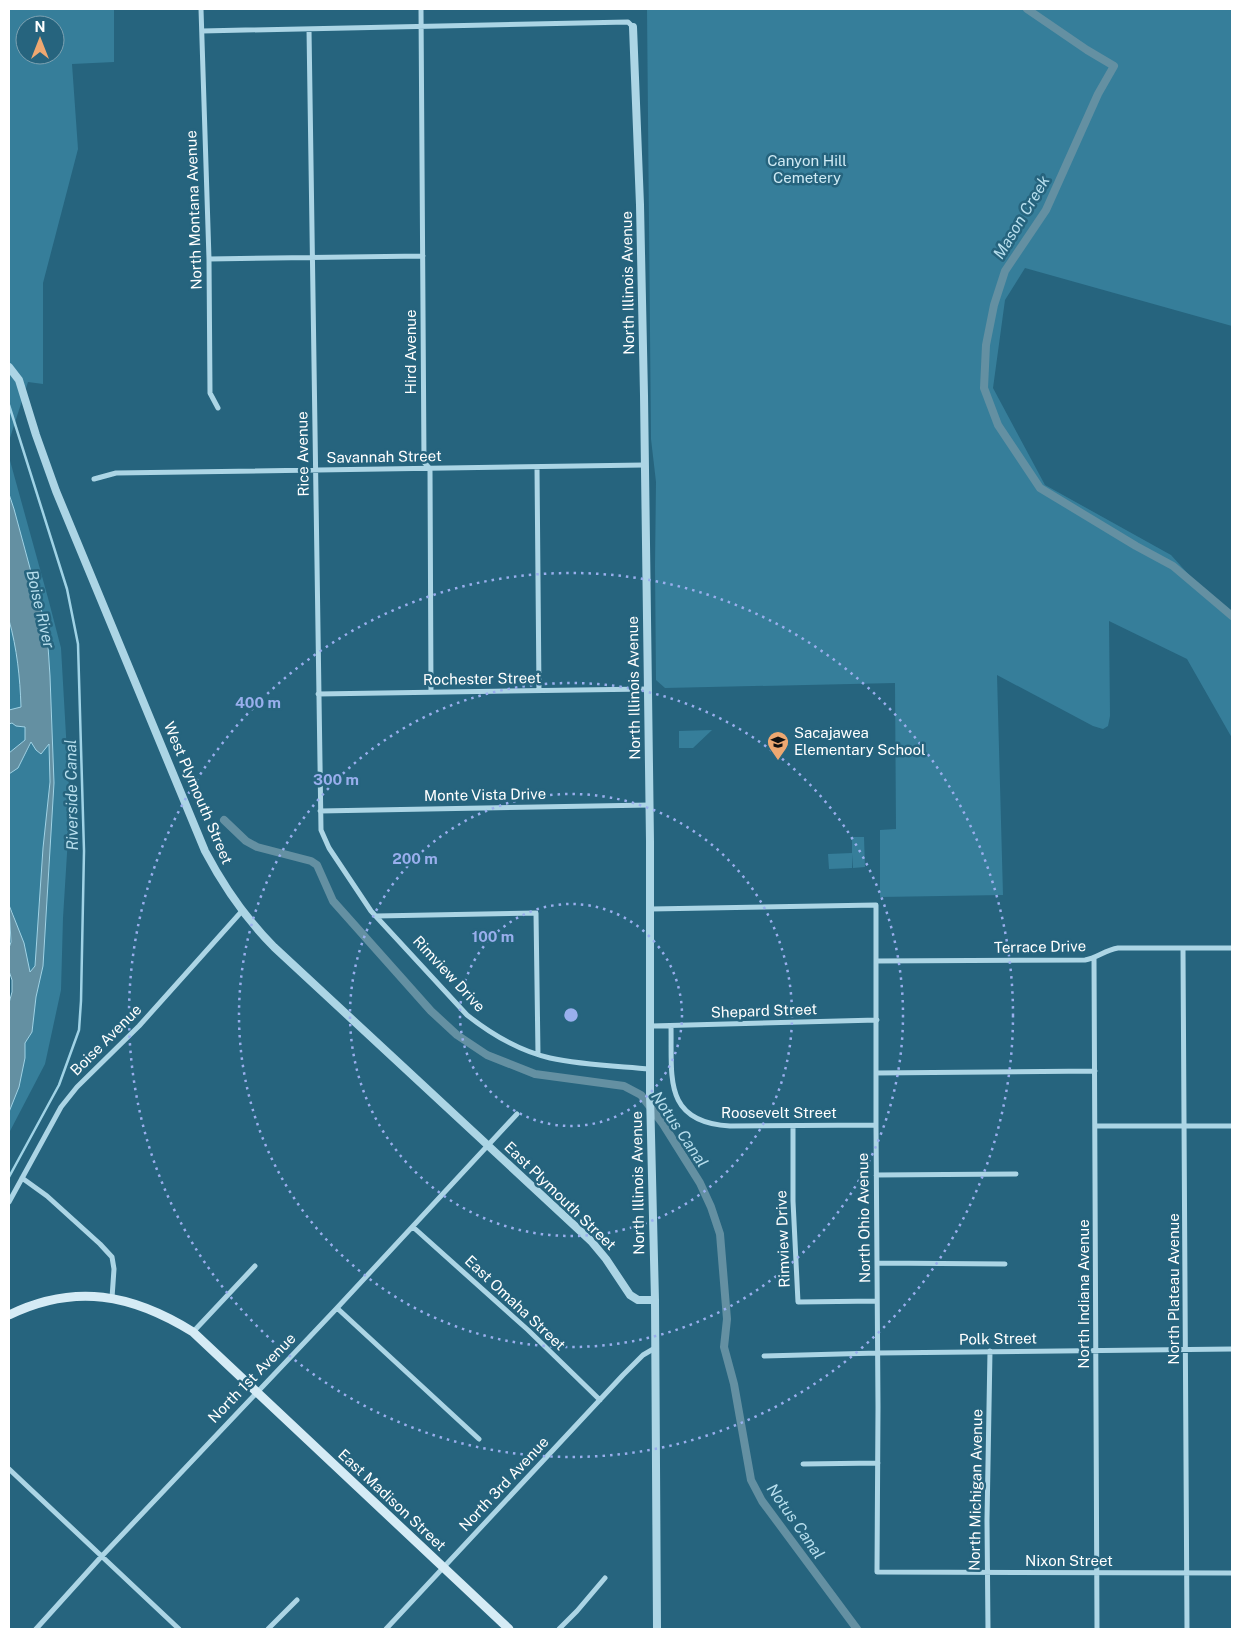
<svg xmlns="http://www.w3.org/2000/svg" width="1241" height="1638" viewBox="0 0 1241 1638" font-family="'Public Sans',sans-serif">
<style>
.green{fill:#367e9a;fill-rule:evenodd}
.water{fill:#6490a2;stroke:#a0d3e6}
.lines{fill:none;stroke-linecap:round;stroke-linejoin:round}
.stream{stroke:#a0d3e6;stroke-width:2.5}
.canal{stroke:#6490a2;stroke-width:8}
.minor{stroke:#acd5e5;stroke-width:5}
.tertiary{stroke:#acd5e5;stroke-width:8}
.secondary{stroke:#d5ebf5;stroke-width:9}
.ring{fill:none;stroke:#99afed;stroke-width:2.5;stroke-dasharray:2.5 5}
.labels{text-anchor:middle;stroke-width:5;stroke-linejoin:round;paint-order:stroke}
.park-label{font-size:15px;fill:#cfeaf4;stroke:#26647e}
.street-label{font-size:15px;fill:#fff;stroke:#26647e}
.poi-label{font-size:15px;fill:#fff;stroke:#26647e;text-anchor:start}
.water-label{font-size:16px;font-style:italic;fill:#b7deed;stroke:#26647e}
.centre{fill:#99afed;stroke:#26647e;stroke-width:2.5}
.ring-label{font-size:15px;text-anchor:middle;font-weight:bold;fill:#99afed;stroke:#26647e;stroke-width:5;stroke-linejoin:round;paint-order:stroke}
</style>
<rect width="100%" height="100%" fill="#26647e"/>
<path class="green" d="M9 9H114V62L72 64 78 149 43 283V384L28 382 9 441ZM25 25H55V55H25Z
M647 9H1232V326L1025 268 1005 300 993 388 1045 485 1171 555 1199 586 1232 611V738L1187 659 1109 621 1110 716 1108 726 1103 729 1093 726 997 675 1003 895 880 897V830L896 829 895 683 665 688 656 680 655 567 656 482 651 439Z
M9 457 48 598 61 648 70 805 63 918 61 990 45 1064 9 1133V1112L19 1087 25 1058V1043L32 1032 36 997 43 966 54 783 50 676 47 631 14 509 9 494Z
M9 620C17 649 20 678 21 707L9 710Z
M12 723 25 726V740L9 753V724Z
M712 730 693 748H679V731Z
M32 742 45 748 49 744 50 782 43 848 35 966 30 973 13 913 9 905V774L18 768Z
M852 837H864L865 867 853 868 852 854V868L829 869 828 854 852 853Z"/>
<path class="water" d="M9 494 14 509 47 631 50 676 54 783 43 966 36 997 32 1032 25 1043V1058L19 1087 9 1112V1003L12 992V980L9 971V948L11 942 9 905 24 943 30 972 35 966 43 848 50 782 49 744 41 754 36 750 31 742 18 768 9 774V753L25 740V727L16 726 12 723 9 724V710L21 707C20 677 17 649 9 620Z"/>
<g class="lines">
<path class="stream" d="M9 405 67 589 78 644 84 851 81 1001 79 1030 59 1085 9 1177"/>
<path class="canal" d="M1027 9 1087 50 1114 66 1098 94 1046 210 1005 271 994 305 986 345 984 388 998 425 1040 488 1136 546 1173 566 1232 616
M224 820 246 841 257 847 311 861 317 865 333 901 431 1011 457 1035 487 1055 535 1074 624 1086 641 1095 663 1124 700 1183 711 1207 720 1234 727 1319 724 1347 734 1384 751 1480 762 1501 857 1629"/>
<path class="minor" d="M201 9 209 259 210 393 218 408
M421 9 424 462 430 469 431 692
M309 29 321 830 329 848 371 911 467 1015C491 1034 520 1051 550 1058 582 1065 617 1066 650 1069
M202 31 628 22 633 27
M209 259 423 256
M537 467 539 691
M94 479 116 473 644 465
M318 694 647 689
M320 811 650 805
M651 909 876 905V1125L878 1407 877 1572 1232 1573
M376 916 536 913 538 1054
M1183 949 1187 1629
M1094 958 1097 1629
M876 961 1085 960C1097 958 1105 950 1118 948H1232
M651 1026 877 1020
M671 1026C672 1078 663 1122 730 1126L876 1125
M876 1073 1095 1071
M793 1126V1201L798 1302 877 1301
M1095 1126H1232
M876 1175 1016 1174
M22 1178 47 1196 100 1244 112 1257 114 1269 112 1298
M9 1202 61 1107 77 1087 139 1026 242 911
M413 1227 528 1330 600 1400
M877 1263 1005 1264
M337 1308 479 1439
M193 1332 255 1266
M764 1356 878 1353 1232 1349
M803 1464 878 1463
M9 1469 179 1629
M36 1629 101 1557 337 1308 517 1114
M268 1629 297 1600
M386 1629 623 1375 643 1355 655 1348
M559 1629 577 1611 605 1578
M988 1629 987 1520 990 1351"/>
<path class="tertiary" d="M633 27 640 205 644 395 650 841V1094L655 1300 657 1629
M9 367 19 380 36 435 56 491 205 851C224 887 245 918 274 947L591 1241 606 1259 630 1295 638 1300H655"/>
<path class="secondary" d="M9 1315C75 1283 132 1294 193 1332L509 1629"/>
</g>
<g class="ring">
<circle cx="571" cy="1015" r="111"/>
<circle cx="571" cy="1015" r="221"/>
<circle cx="571" cy="1015" r="332"/>
<circle cx="571" cy="1015" r="442"/>
</g>
<defs>
<g id="school-pin" transform="scale(1.125)"><path d="M0 17L-7.5 6A9.5 9.5 0 1 1 7.5 6Z" fill="#eea871" stroke="#26647e"/><path d="M0-5L7-2L0 1L-7-2ZM-4 1L0 2.5L4 1V4Q0 6-4 4Z" fill="#111"/></g>
</defs>
<g fill-rule="evenodd">
<use href="#school-pin" x="778" y="742"/>
</g>
<g class="labels">
<g class="park-label">
<text x="807" y="166">Canyon Hill<tspan x="807" dy="17">Cemetery</tspan></text>
</g>
<g class="street-label">
<text transform="translate(194 210) rotate(-92)" y="5">North Montana Avenue</text>
<text transform="translate(628 283) rotate(-91)" y="5">North Illinois Avenue</text>
<text transform="translate(411 352) rotate(-90)" y="5">Hird Avenue</text>
<text transform="translate(303 454) rotate(-91)" y="5">Rice Avenue</text>
<text transform="translate(384 457) rotate(-1)" y="5">Savannah Street</text>
<text transform="translate(482 679) rotate(-1)" y="5">Rochester Street</text>
<text transform="translate(634 688) rotate(-91)" y="5">North Illinois Avenue</text>
<text transform="translate(198 793) rotate(67)" y="5">West Plymouth Street</text>
<text transform="translate(485 795) rotate(-1)" y="5">Monte Vista Drive</text>
<text transform="translate(1040 947) rotate(-1)" y="5">Terrace Drive</text>
<text transform="translate(449 974) rotate(47)" y="5">Rimview Drive</text>
<text transform="translate(764 1011) rotate(-2)" y="5">Shepard Street</text>
<text transform="translate(106 1040) rotate(-45)" y="5">Boise Avenue</text>
<text x="779" y="1118">Roosevelt Street</text>
<text transform="translate(638 1183) rotate(-91)" y="5">North Illinois Avenue</text>
<text transform="translate(560 1196) rotate(44)" y="5">East Plymouth Street</text>
<text transform="translate(864 1218) rotate(-91)" y="5">North Ohio Avenue</text>
<text transform="translate(783 1239) rotate(-92)" y="5">Rimview Drive</text>
<text transform="translate(1174 1289) rotate(-90)" y="5">North Plateau Avenue</text>
<text transform="translate(1084 1294) rotate(-90)" y="5">North Indiana Avenue</text>
<text transform="translate(515 1303) rotate(43)" y="5">East Omaha Street</text>
<text transform="translate(998 1339) rotate(-1)" y="5">Polk Street</text>
<text transform="translate(252 1378) rotate(-46)" y="5">North 1st Avenue</text>
<text transform="translate(504 1484) rotate(-47)" y="5">North 3rd Avenue</text>
<text transform="translate(976 1490) rotate(-89)" y="5">North Michigan Avenue</text>
<text transform="translate(392 1500) rotate(43)" y="5">East Madison Street</text>
<text x="1069" y="1566">Nixon Street</text>
</g>
<g class="poi-label">
<text x="794" y="738">Sacajawea<tspan x="794" dy="17">Elementary School</tspan></text>
</g>
<g class="water-label">
<text transform="translate(1021 217) rotate(-59)" y="6">Mason Creek</text>
<text transform="translate(41 609) rotate(77)" y="6">Boise River</text>
<text transform="translate(71 795) rotate(-91)" y="6">Riverside Canal</text>
<text transform="translate(680 1129) rotate(56)" y="6">Notus Canal</text>
<text transform="translate(796 1521) rotate(55)" y="6">Notus Canal</text>
</g>
</g>
<circle cx="571" cy="1015" r="8" class="centre"/>
<g class="ring-label">
<text x="258" y="708">400 m</text>
<text x="336" y="785">300 m</text>
<text x="415" y="864">200 m</text>
<text x="493" y="942">100 m</text>
</g>
<rect width="1241" height="1638" fill="none" stroke="#ffffff" stroke-width="20"/>
<g transform="translate(40 40)"><circle r="24" fill="#26647e" stroke="#7da2b2"/>
<path d="M0-4L9 19L0 12L-9 19Z" fill="#eea871"/>
<text y="-8" font-size="14" font-weight="bold" text-anchor="middle" fill="#ffffff">N</text>
</g>
</svg>
